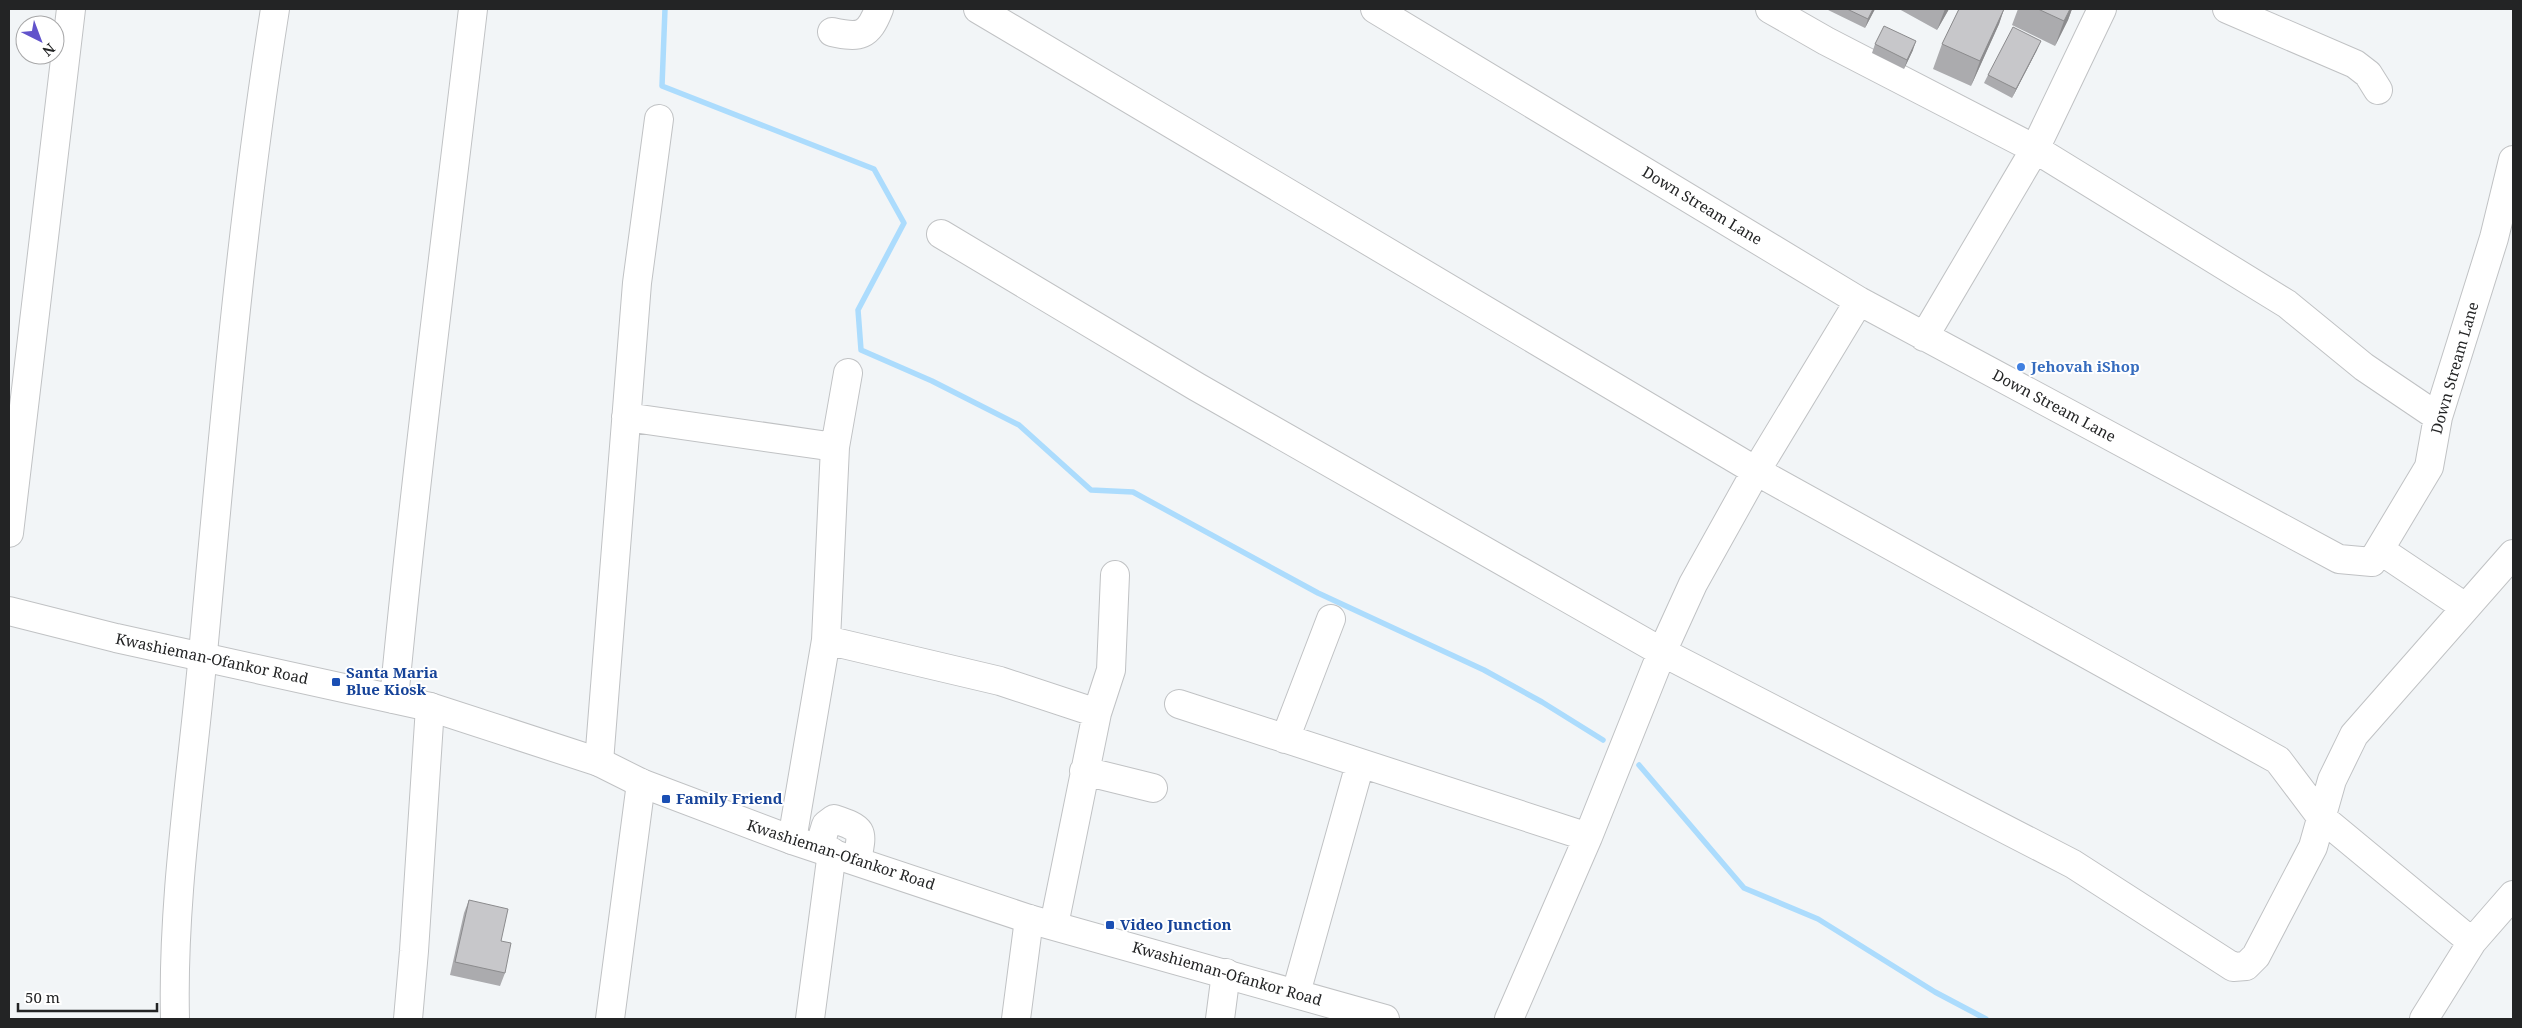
<svg xmlns="http://www.w3.org/2000/svg" width="2522" height="1028" viewBox="0 0 2522 1028" font-family="'Noto Serif',serif">
<style>
.lines{fill:none;stroke-linecap:round;stroke-linejoin:round}
.stream{stroke:#acdcfd;stroke-width:5.5}
.minor-casing{stroke:#c0c2c4;stroke-width:30}
.major-casing{stroke:#c0c2c4;stroke-width:30}
.minor{stroke:#fff;stroke-width:28}
.major{stroke:#fff;stroke-width:28}
.wall{fill:#ababae}
.shaded-wall{fill:#8b8b8d}
.building{fill:#c7c7ca;stroke:#8b8b8d}
.shop-dot{fill:#3f7fe0;stroke:#fff;stroke-width:2}
.transit-dot{fill:#1a4fb4;stroke:#fff;stroke-width:2}
.labels{text-anchor:middle;stroke-width:4;stroke-linejoin:round;paint-order:stroke}
.street-label{font-size:15px;fill:#232425;stroke:#fff}
.shop-label{font-size:15px;font-weight:bold;fill:#366cbe;stroke:#fff;text-anchor:start}
.transit-label{font-size:15px;font-weight:bold;fill:#164399;stroke:#fff;text-anchor:start}
</style>
<rect width="100%" height="100%" fill="#f2f5f7"/>
<g class="lines">
<path class="stream" d="M665 9 662 86 874 169 904 223 858 310 861 350 932 381 1019 425 1091 490 1133 492 1318 593 1484 670 1542 702 1603 740
M1639 765 1744 888 1818 919 1935 992 1986 1019"/>
<g class="minor-casing">
<path id="minor" d="M978 9 1756 471 2278 760 2321 817 2472 942
M1375 9 1859 301 2339 559 2372 562 2429 467 2438 417 2494 238 2513 160
M1770 9 1826 41 2035 149 2287 304 2364 367 2438 417
M2227 9 2355 64 2368 74 2378 90
M832 32C860 38 868 37 879 9
M941 234 1197 387 1662 652 2073 864 2233 967 2246 966 2256 956 2313 847 2332 780 2354 735 2513 554
M1924 337 2035 149 2102 9
M626 417 835 447
M9 533 71 9
M2380 550 2465 607
M826 640 1000 681 1097 713
M394 699C416 468 446 239 473 9
M1179 704 1588 837
M1285 739 1331 619
M599 762 637 283 659 119
M1084 771 1153 788
M792 840 826 640 835 447 848 373
M819 848 826 825 834 819C864 829 863 830 857 860
M1054 925 1097 713 1111 670 1115 575
M1296 993 1360 764
M175 1019C172 897 192 775 203 653 223 438 241 222 275 9
M408 1019 414 951 430 707
M610 1019 641 783
M810 1019 832 852
M1016 1019 1029 919
M1220 1019 1226 973
M1509 1019 1588 837 1662 652 1693 584 1756 471 1859 301
M2424 1019 2472 942 2513 895"/>
</g>
<g class="major-casing">
<path id="major" d="M9 611 116 638 430 707 599 762 641 783 792 840 1029 919 1385 1019"/>
</g>
<use href="#minor" class="minor"/>
<use href="#major" class="major"/>
</g>
<path class="wall" d="M1826 9H1875L1865 28Z
M1899 9H1949L1937 30Z
M1959 9H2004L1999 24 1971 86 1933 69 1942 44Z
M2018 9H2072L2068 20 2055 46 2012 25Z
M1875 44 1913 50 1904 69 1872 53Z
M2037 50 2012 98 1984 83 1988 75Z
M469 900 501 941 505 973 500 986 450 975 464 913Z"/>
<path class="shaded-wall" d="M1873 9H1875L1865 28 1868 19Z
M1945 9H1949L1937 30Z
M2004 9 1999 24 1971 86 1980 61Z
M2070 9H2072L2068 20 2055 46 2064 21Z
M1916 41 1913 50 1904 69 1907 60Z
M2041 41 2037 50 2012 98 2016 89Z"/>
<path class="building" d="M1847 9H1873L1868 19Z
M1959 9H2004L1980 61 1942 44Z
M2038 9H2070L2064 21Z
M1884 26 1916 41 1907 60 1875 44Z
M2013 27 2041 41 2016 89 1988 75Z
M469 900 508 909 501 941 511 943 505 973 455 962Z"/>
<circle class="shop-dot" cx="2021" cy="367" r="5"/>
<g class="transit-dot">
<rect x="331" y="677" width="10" height="10" rx="2.5"/>
<rect x="661" y="794" width="10" height="10" rx="2.5"/>
<rect x="1105" y="920" width="10" height="10" rx="2.5"/>
</g>
<g class="labels">
<g class="street-label">
<text transform="translate(1702 206) rotate(31)" y="5">Down Stream Lane</text>
<text transform="translate(2455 368) rotate(-74)" y="5">Down Stream Lane</text>
<text transform="translate(2054 406) rotate(28)" y="5">Down Stream Lane</text>
<text transform="translate(212 659) rotate(12)" y="5">Kwashieman-Ofankor Road</text>
<text transform="translate(841 855) rotate(18)" y="5">Kwashieman-Ofankor Road</text>
<text transform="translate(1227 974) rotate(16)" y="5">Kwashieman-Ofankor Road</text>
</g>
<g class="shop-label">
<text x="2031" y="372">Jehovah iShop</text>
</g>
<g class="transit-label">
<text x="346" y="678">Santa Maria<tspan x="346" dy="17">Blue Kiosk</tspan></text>
<text x="676" y="804">Family Friend</text>
<text x="1120" y="930">Video Junction</text>
</g>
</g>
<rect width="2522" height="1028" fill="none" stroke="#232425" stroke-width="20"/>
<g transform="translate(40 40) rotate(138)"><circle r="24" fill="#ffffff" stroke="#a7a7a8"/>
<path d="M0-4L9 19L0 12L-9 19Z" fill="#6153cb"/>
<text y="-8" font-size="14" font-weight="bold" text-anchor="middle" fill="#232425">N</text>
</g>
<path d="M18 1003v8h139v-8" fill="none" stroke="#232425" stroke-width="2.5"/>
<text x="25" y="1003" font-size="15" fill="#232425" stroke="#ffffff" stroke-width="4" paint-order="stroke">50 m</text>
</svg>
